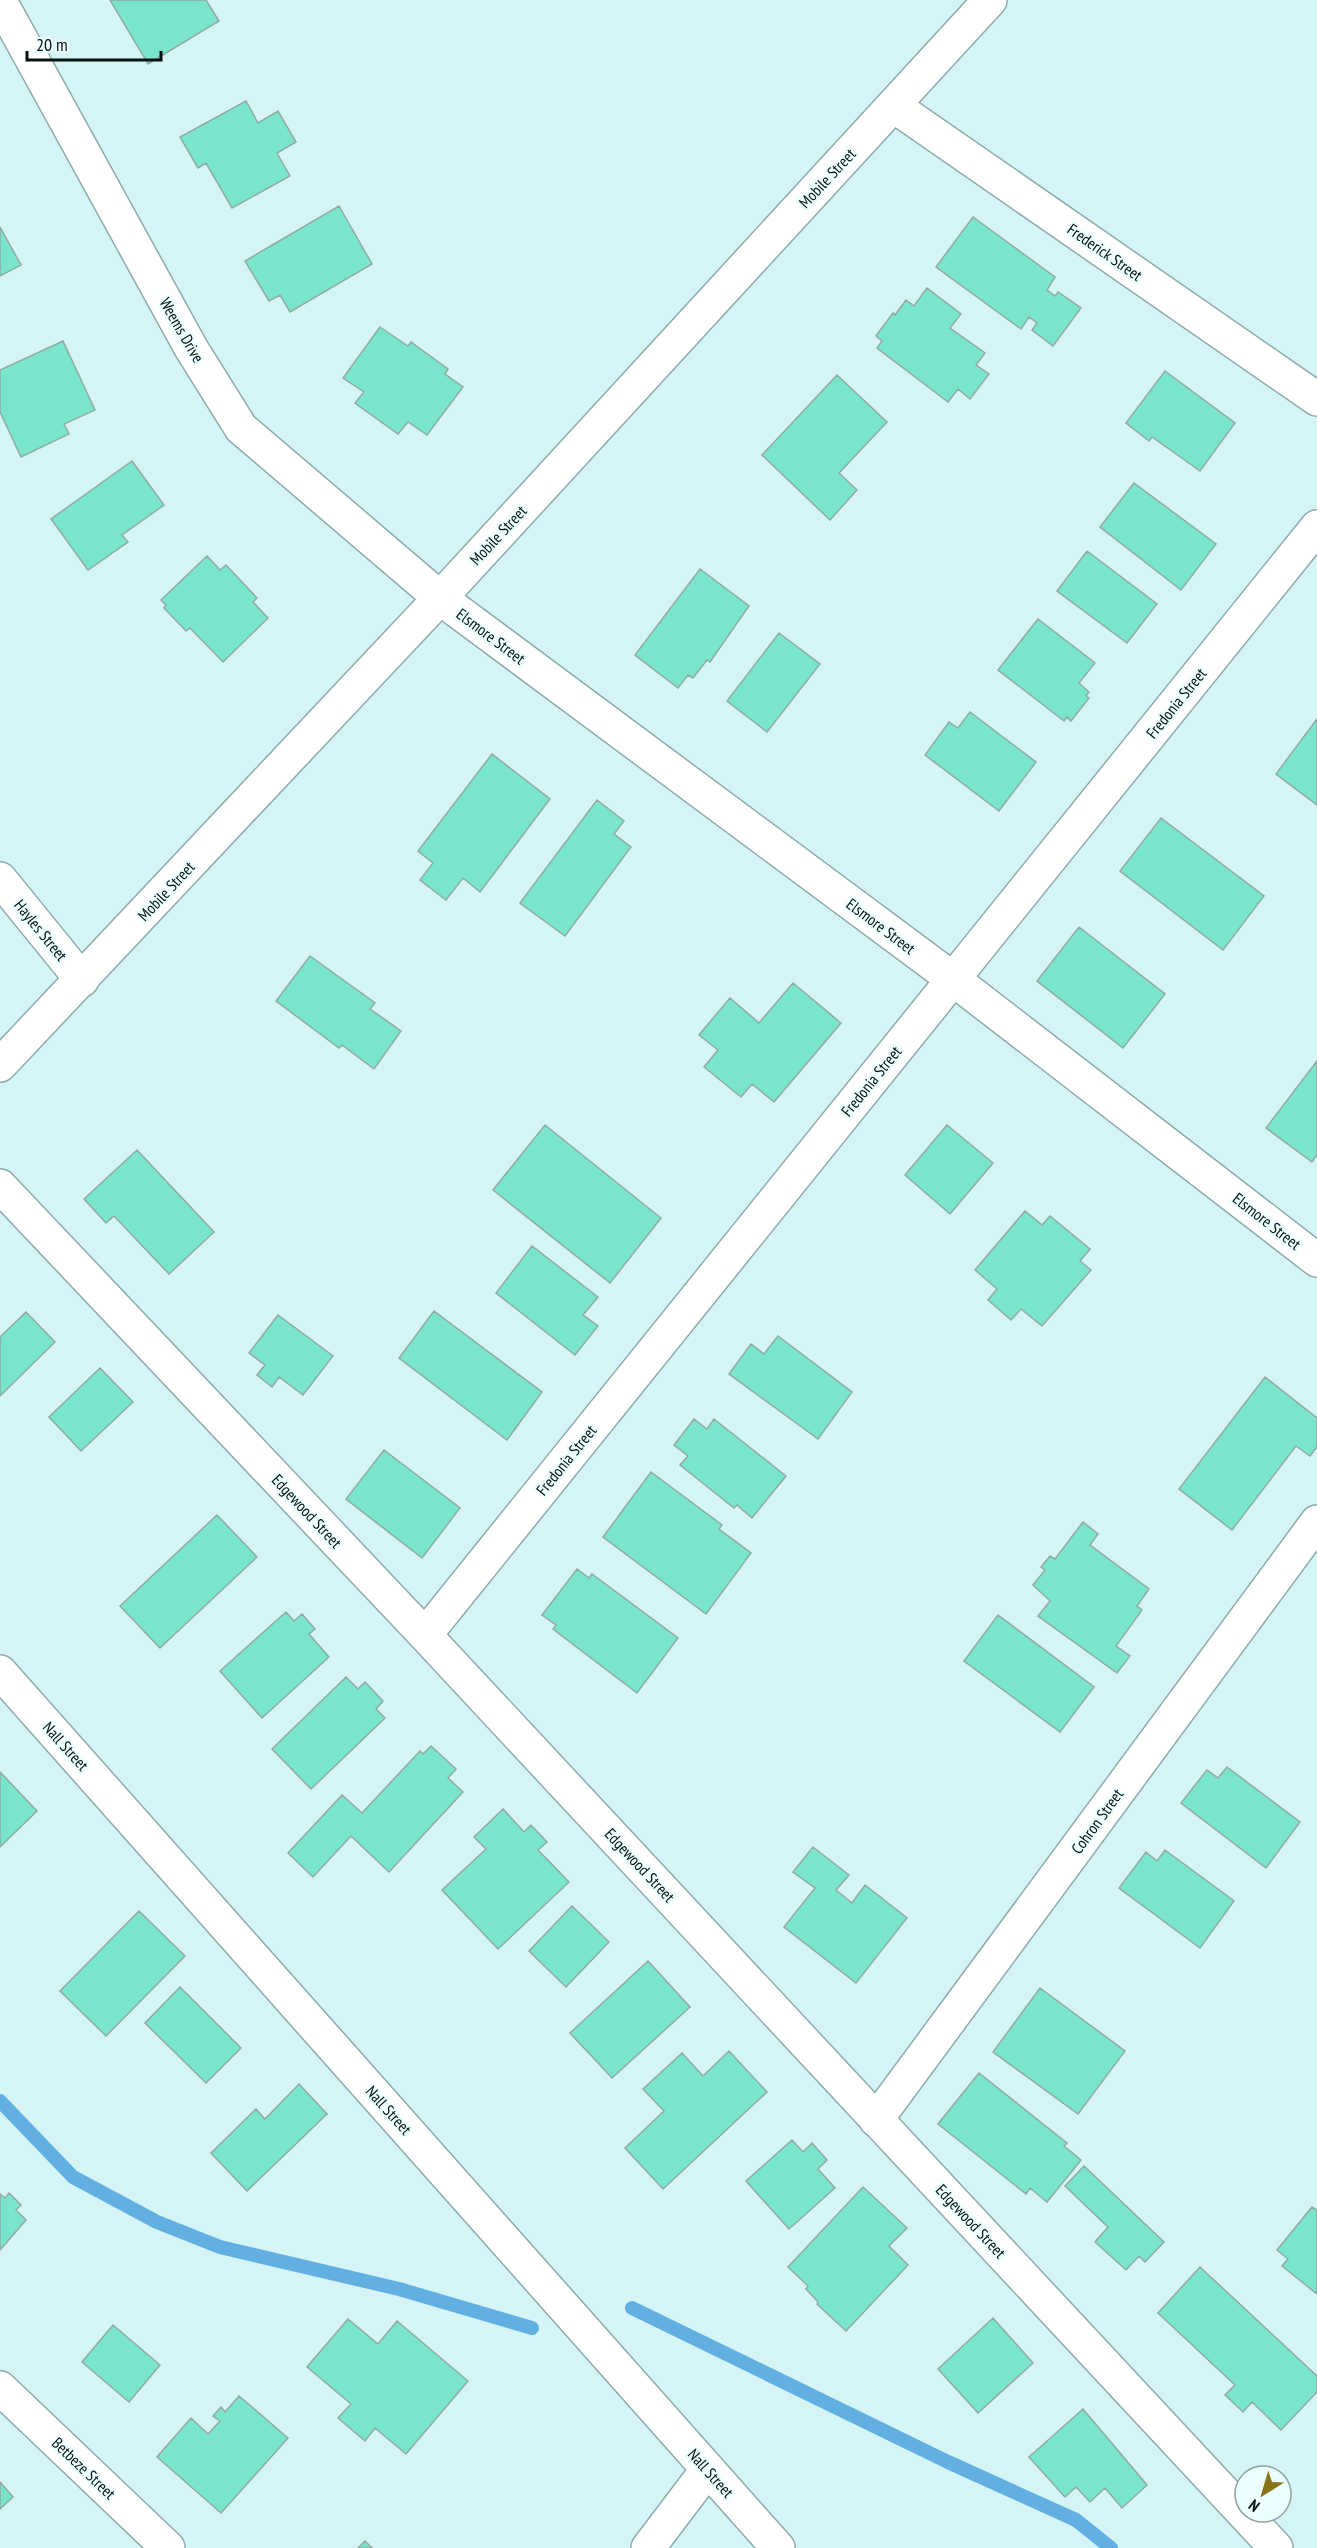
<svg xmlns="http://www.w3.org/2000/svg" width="1317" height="2548" viewBox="0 0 1317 2548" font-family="'PT Sans Narrow',sans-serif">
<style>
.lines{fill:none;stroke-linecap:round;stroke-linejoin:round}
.stream{stroke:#62b0e2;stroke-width:14}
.building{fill:#7ae5cd;stroke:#8faba4;stroke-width:1.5}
.street-casing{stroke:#8dabac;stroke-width:36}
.secondary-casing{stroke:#8dabac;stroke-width:36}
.street{stroke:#fff;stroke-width:33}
.secondary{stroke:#fff;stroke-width:33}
.labels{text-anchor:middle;stroke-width:5;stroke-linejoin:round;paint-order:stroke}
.street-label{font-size:16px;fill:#071112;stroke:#ecffff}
</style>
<rect width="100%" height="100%" fill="#d5f4f5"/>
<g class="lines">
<path class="stream" d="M0 2101 73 2177 157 2222 220 2247 399 2289 532 2328
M632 2308 948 2462 1076 2520 1111 2548"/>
</g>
<path class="building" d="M110 0H206L219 21 148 64Z
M246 101 258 123 278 111 296 142 277 153 290 176 232 208 206 163 198 168 180 137Z
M339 206 372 264 290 312 280 295 269 301 245 261Z
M973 217 1055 277 1047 290 1055 296 1058 292 1081 308 1053 346 1032 330 1037 323 1029 317 1021 329 936 267Z
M0 227 21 265 0 276Z
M927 288 961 314 950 328 985 353 976 365 989 374 970 399 958 389 948 402 877 348 882 341 876 336 893 313 895 315 906 300 914 306Z
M380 327 408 346 411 342 448 369 445 374 463 387 427 435 408 422 398 434 355 403 364 392 343 378Z
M63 341 95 410 64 424 69 434 21 457 0 412V370Z
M1165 371 1235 423 1200 471 1152 437 1149 441 1126 423Z
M837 375 887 422 839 473 857 490 830 520 762 455Z
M132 461 164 505 122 535 128 542 88 570 51 519Z
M1134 483 1216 544 1181 590 1100 527Z
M1087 551 1157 604 1127 643 1057 591Z
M207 556 220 570 226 565 257 598 253 602 268 618 223 662 190 628 186 631 164 608 166 605 161 600Z
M700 569 749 606 710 662 707 660 693 678 688 675 678 688 635 655Z
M1038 619 1095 663 1079 683 1089 692 1086 696 1089 698 1071 721 1067 717 1064 721 998 670Z
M779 633 820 664 767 732 727 701Z
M970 712 1036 762 999 811 925 755 949 722 958 728Z
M1317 719V805L1276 774Z
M492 754 550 799 480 892 463 878 446 900 420 880 433 863 418 851Z
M597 800 624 821 614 834 631 847 565 936 520 903Z
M1161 818 1264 896 1223 950 1120 871Z
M1079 927 1165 994 1123 1048 1037 981Z
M310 956 375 1003 370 1009 401 1031 374 1069 342 1045 339 1048 276 1001Z
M793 983 841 1023 774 1102 752 1084 741 1097 704 1067 718 1050 699 1035 730 998 759 1023Z
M1317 1061V1155L1312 1162 1266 1128Z
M545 1125 661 1218 610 1283 493 1190Z
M947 1125 993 1163 950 1214 905 1175Z
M137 1150 214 1232 169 1274 114 1216 106 1223 84 1199Z
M1025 1211 1042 1225 1050 1216 1090 1249 1080 1261 1091 1270 1042 1326 1021 1309 1011 1320 988 1300 997 1289 975 1270Z
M532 1246 598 1297 583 1315 598 1326 575 1355 496 1293Z
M434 1311 542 1392 507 1440 399 1358Z
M26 1312 55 1342 0 1396V1337Z
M278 1315 333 1356 303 1395 279 1377 272 1387 257 1375 265 1365 249 1353Z
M778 1336 852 1392 818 1439 729 1374 751 1344 764 1354Z
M100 1368 133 1402 81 1451 49 1417Z
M1265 1377 1317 1418V1447L1310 1456 1296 1446 1232 1530 1179 1489Z
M694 1419 707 1429 714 1419 786 1476 752 1518 737 1505 734 1508 680 1465 688 1456 674 1445Z
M384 1450 460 1508 422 1558 346 1499Z
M651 1472 722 1525 719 1529 751 1553 706 1614 603 1537Z
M217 1515 257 1557 160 1648 120 1606Z
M1083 1522 1098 1534 1090 1545 1149 1589 1137 1606 1142 1610 1116 1646 1130 1656 1117 1673 1038 1616 1050 1601 1033 1585 1045 1570 1041 1567 1050 1556 1055 1559Z
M577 1569 589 1578 592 1574 678 1638 637 1693 553 1629 556 1625 542 1615Z
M286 1612 294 1621 302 1614 315 1629 309 1634 329 1657 262 1718 220 1671Z
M998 1615 1094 1687 1060 1732 964 1661Z
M346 1677 358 1689 365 1682 383 1701 376 1709 385 1718 311 1789 272 1749Z
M431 1746 456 1769 448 1778 463 1792 389 1872 351 1836 313 1877 288 1853 342 1795 362 1813 420 1751 423 1754Z
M1227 1767 1300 1822 1266 1868 1181 1803 1207 1770 1218 1778Z
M0 1772 37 1811 0 1847Z
M503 1809 524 1832 531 1825 547 1842 538 1850 569 1882 498 1949 442 1890 486 1849 474 1837Z
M813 1847 849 1875 836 1890 852 1903 865 1885 907 1918 856 1983 784 1927 815 1888 793 1872Z
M1165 1850 1234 1901 1200 1948 1119 1888 1146 1852 1157 1861Z
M572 1906 609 1942 566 1987 529 1951Z
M139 1911 185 1956 106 2036 60 1991Z
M648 1961 690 2007 612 2078 570 2033Z
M180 1987 241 2048 206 2083 145 2023Z
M1040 1988 1125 2051 1078 2114 993 2052Z
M729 2051 767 2092 663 2189 625 2148 664 2111 643 2089 682 2053 703 2076Z
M979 2073 1067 2143 1064 2146 1081 2160 1047 2202 1030 2188 1026 2194 938 2124Z
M299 2084 327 2114 247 2191 211 2153 256 2109 265 2119Z
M792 2140 803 2152 812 2143 827 2160 818 2169 835 2188 789 2229 746 2181Z
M1084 2166 1164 2242 1145 2262 1139 2256 1126 2270 1095 2242 1108 2227 1065 2186Z
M863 2187 907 2228 889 2246 908 2265 846 2331 817 2304 818 2302 806 2289 808 2286 788 2267Z
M9 2193 21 2205 16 2210 26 2220 0 2250V2194L5 2198Z
M1312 2207 1317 2210V2294L1282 2266 1288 2259 1277 2250Z
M1200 2267 1317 2376V2392L1281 2430 1252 2402 1243 2412 1225 2395 1235 2385 1158 2313Z
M993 2318 1033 2363 978 2413 938 2369Z
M348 2319 378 2344 397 2321 468 2381 406 2454 375 2428 365 2441 338 2418 351 2404 307 2367Z
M113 2325 160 2365 129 2402 82 2362Z
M239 2396 288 2438 221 2513 157 2457 191 2418 208 2434 220 2421 213 2416 221 2407 225 2412Z
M1083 2409 1147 2485 1122 2508 1105 2488 1090 2502 1076 2487 1065 2497 1029 2457Z
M0 2482 13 2497 0 2509Z
M365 2541 372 2548H358Z"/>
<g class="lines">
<g class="street-casing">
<path id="street" d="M0 1 191 348 241 428 440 598 953 979 1317 1260
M894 106 1317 399
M0 879 82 980
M0 1186 425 1635 1276 2548
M425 1635 1317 527
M0 1672 778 2548
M876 2120 1317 1522
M0 2388 168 2548
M648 2548 708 2469"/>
</g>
<g class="secondary-casing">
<path id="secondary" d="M0 1065 440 598 990 0"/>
</g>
<use href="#street" class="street"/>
<use href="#secondary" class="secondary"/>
</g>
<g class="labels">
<g class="street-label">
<text transform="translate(827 178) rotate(-47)" y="6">Mobile Street</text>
<text transform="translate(1105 252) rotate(35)" y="6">Frederick Street</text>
<text transform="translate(182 330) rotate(60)" y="6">Weems Drive</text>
<text transform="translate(498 535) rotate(-47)" y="6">Mobile Street</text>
<text transform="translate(491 636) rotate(37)" y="6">Elsmore Street</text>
<text transform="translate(1176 703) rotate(-51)" y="6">Fredonia Street</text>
<text transform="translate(166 891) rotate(-47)" y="6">Mobile Street</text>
<text transform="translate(881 926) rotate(37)" y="6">Elsmore Street</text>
<text transform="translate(41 930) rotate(51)" y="6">Hayles Street</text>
<text transform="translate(871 1081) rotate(-51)" y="6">Fredonia Street</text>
<text transform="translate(1267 1221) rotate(38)" y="6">Elsmore Street</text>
<text transform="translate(566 1460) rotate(-51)" y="6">Fredonia Street</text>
<text transform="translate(307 1511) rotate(47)" y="6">Edgewood Street</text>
<text transform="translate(66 1746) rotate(48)" y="6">Nall Street</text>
<text transform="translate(1097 1821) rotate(-54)" y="6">Cohron Street</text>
<text transform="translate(640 1865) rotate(47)" y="6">Edgewood Street</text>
<text transform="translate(389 2110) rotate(48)" y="6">Nall Street</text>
<text transform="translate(971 2221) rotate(47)" y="6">Edgewood Street</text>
<text transform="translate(84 2468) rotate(44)" y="6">Betbeze Street</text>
<text transform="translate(711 2473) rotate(48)" y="6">Nall Street</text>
</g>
</g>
<g transform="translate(1263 2494) rotate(217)"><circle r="28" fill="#ecffff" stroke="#90a0a0" stroke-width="1.5"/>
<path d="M0-4.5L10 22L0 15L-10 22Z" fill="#897518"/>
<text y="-9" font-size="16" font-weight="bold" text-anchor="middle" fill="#071112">N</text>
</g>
<path d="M27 51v9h134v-9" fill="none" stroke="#071112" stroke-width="3"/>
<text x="36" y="51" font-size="18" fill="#071112" stroke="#ecffff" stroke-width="4.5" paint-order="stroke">20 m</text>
</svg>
